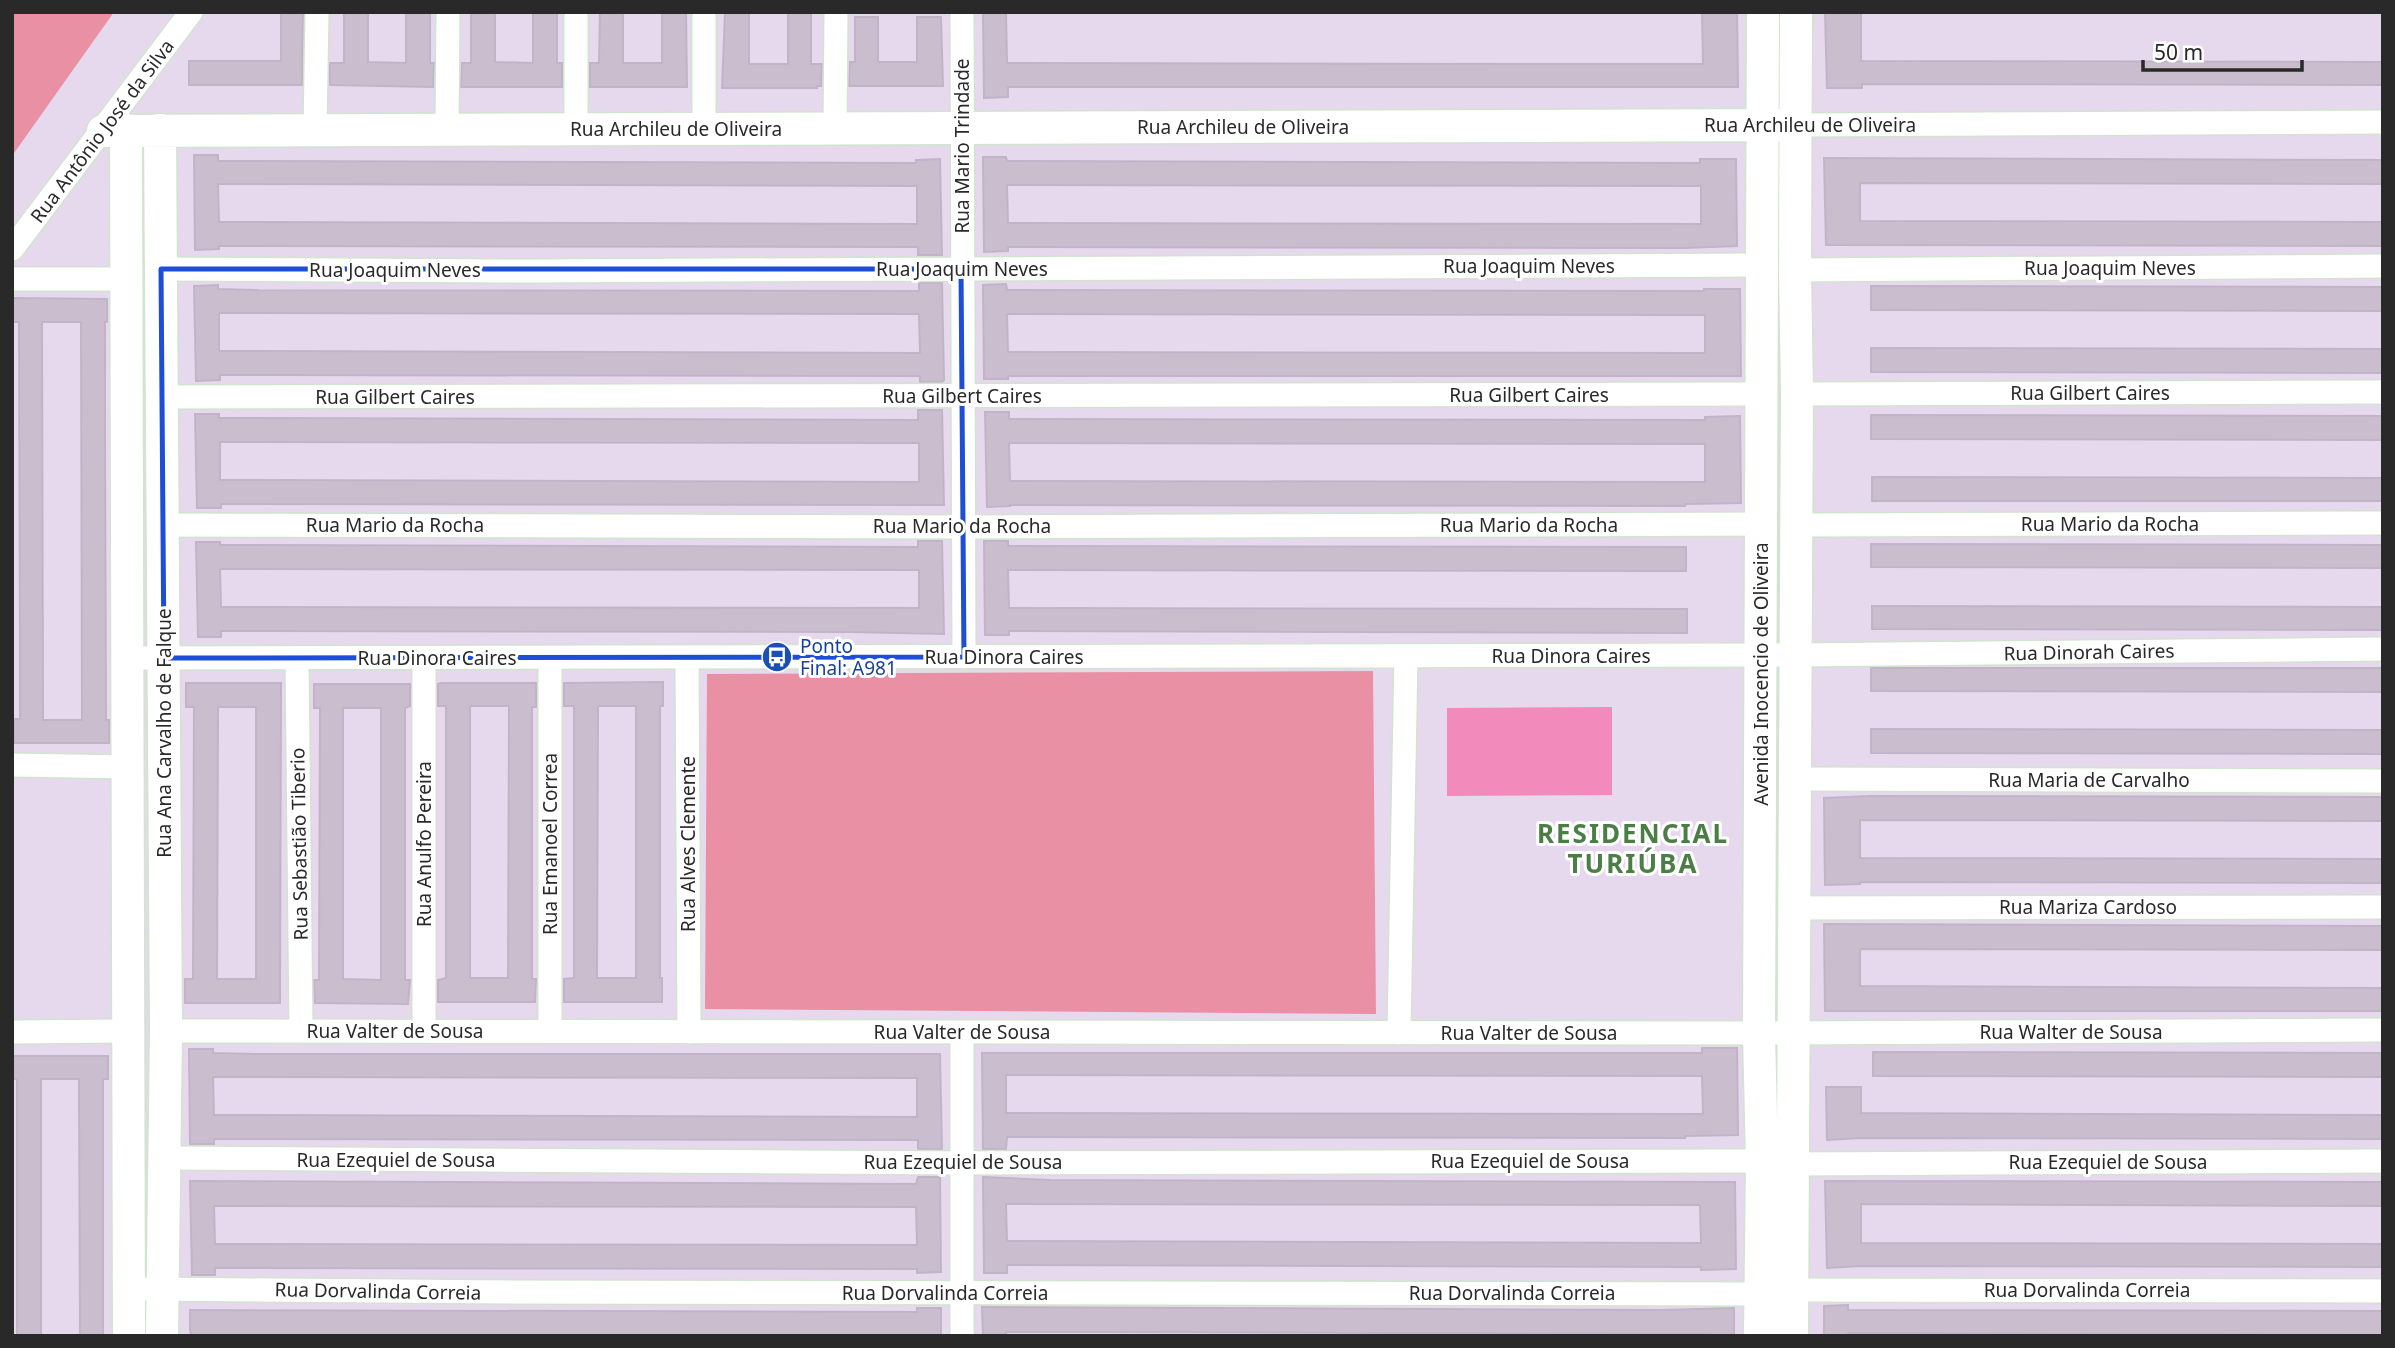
<svg xmlns="http://www.w3.org/2000/svg" width="2395" height="1348" viewBox="0 0 2395 1348" font-family="'Noto Sans',sans-serif">
<style>
.green{fill:#ea90a5}
.pitch{fill:#f28abc}
.building{fill:#cabece;stroke:#c3b3c9;stroke-width:2;fill-rule:evenodd}
.lines{fill:none;stroke-linecap:round;stroke-linejoin:round}
.street-casing{stroke:#d0e4ce;stroke-width:26}
.secondary-casing{stroke:#d0e4ce;stroke-width:35}
.street{stroke:#fff;stroke-width:23}
.secondary{stroke:#fff;stroke-width:32}
.marked{fill:none;stroke:#1d4ed8;stroke-width:5;stroke-linejoin:round}
.labels{text-anchor:middle;stroke-width:6;stroke-linejoin:round;paint-order:stroke}
.street-label{font-size:19px;fill:#292929;stroke:#fff}
.transit-label{font-size:19px;fill:#164399;stroke:#fff;text-anchor:start}
.district-label{font-size:26px;font-weight:bold;letter-spacing:2px;fill:#4a7e45;stroke:#fff}
</style>
<rect width="100%" height="100%" fill="#e7d9ed"/>
<path class="green" d="M12 12H114L12 156Z
M1373 671 1376 1014 705 1009 707 674Z"/>
<path class="pitch" d="M1612 707V795L1447 796V708Z"/>
<path class="building" d="M281 12H303L302 85H189V61H281Z
M344 12H368V62L406 63V12H430V63H434L433 87 330 85V63H344Z
M471 12H495V62L533 63V12H557V63H562V87H461L462 63H471Z
M600 12H623V63H662V12H686L687 87H590V63H599Z
M725 12H749V64H788V12H811V64H822L821 86H817V88H722Z
M983 12H1006L1007 63 1507 64H1703L1702 12H1737L1738 87H1008V97L984 98Z
M1825 12H1861V61L2383 62V85L1862 84V88H1827Z
M855 17H878V62H917V17H941L943 86H849L850 62H855Z
M194 155H218V161L916 163V160L940 159 942 255H918V247L219 246V249L195 250ZM218 184 917 186V224L219 222Z
M983 157H1006L1007 161 1700 163V159H1736L1737 246 1684 248 1008 247V251L984 252ZM1007 185 1701 186V224L1008 223Z
M1824 158 2383 160V184L1860 183V221L2383 222V246L1826 245Z
M919 283H942L944 380 942 382H920V376L264 375H220V380L196 381 194 286 218 285V289L258 290 919 291ZM219 313 919 314 920 353 219 351Z
M1006 284 1007 290 1704 291V289H1740L1741 376H1008V379H984L983 285ZM1007 314 1705 315V353L1008 352Z
M1871 286 2383 287V311L1871 310Z
M12 298 107 299V322H105V424L106 720H109V743H14V719H20V646L19 322H12ZM42 322H81L82 720H43Z
M1871 348 2383 349V373L1871 372Z
M918 410H942L944 505 221 504V508H197L195 414H219V418L918 420ZM220 442 919 443V482L220 480Z
M985 412H1009V419L1705 420V417L1740 416 1741 503 1685 504V506L1010 505V506L987 507ZM1009 443 1705 444V482L1010 481Z
M1871 415 2383 416V440L1871 439Z
M1872 477 2383 478V501H1872Z
M918 541H942L944 634 850 632 221 631V637H198L196 542H220V545L918 547ZM220 569 919 570V608L221 607Z
M984 541H1008V546L1686 547V571L1008 570 1009 608 1687 609V633L1009 631V635H985Z
M1871 544 2383 545V568L1871 567Z
M1872 606 2383 607V630L1872 629Z
M1871 668H2383V692L1871 691Z
M663 682V706H660V978H662V1002H564V979L574 978V706H564V683ZM598 706H636V978H597Z
M186 683H281L280 1003H185V979H193L194 707H186ZM218 707H256V979H217Z
M441 683H536V707H532V979H536L535 1002H438V980L446 978V706H438V684ZM470 706H509L508 978H470Z
M314 684H410V706L405 708V980H410L408 1004 315 1003 314 980H319L320 708H314ZM343 708H381V980L343 979Z
M1871 729 2383 730V754L1871 753Z
M1871 796 2383 797V821L1860 820V858L2383 859V883L1860 882V884L1825 885 1824 798Z
M1824 924 2383 926V950L1860 949V986L2383 988V1011H1825Z
M1702 1048H1737L1738 1135 1685 1136V1138L1007 1137 1006 1149H983L982 1053H1702ZM1006 1075 1702 1076 1703 1114 1006 1113Z
M189 1049H213V1053L258 1054H940L942 1149H918V1140L214 1139V1144H190ZM213 1077 917 1078V1117L214 1115Z
M1873 1052 2383 1053V1077L1873 1076Z
M12 1056H108V1079H103V1336H80L79 1079H41V1336H17V1079H12Z
M1826 1087H1861V1113L2383 1115V1139L1862 1138 1827 1140Z
M918 1177H940L941 1272 917 1273V1269L215 1268V1275H192L190 1181 916 1184ZM214 1206 916 1207 917 1245 215 1244Z
M983 1177 1050 1180 1735 1182 1736 1269 1701 1270V1267L1007 1265V1273H984ZM1006 1204 1700 1205 1701 1243 1007 1241Z
M1825 1181 2383 1182V1206L1861 1204V1243L2383 1244V1267L1862 1266 1827 1268Z
M1848 1305V1310L2383 1311V1335L1848 1333V1336H1824V1306Z
M982 1307 1660 1310 1734 1308V1336H1710V1334L1108 1332H1006V1336H983Z
M917 1308H941V1336H191L190 1329V1310L917 1312Z"/>
<g class="lines">
<g class="street-casing">
<path id="street" d="M962 12 964 657
M1795 125 2383 122
M835 128 836 12
M447 129 448 12
M576 129V12
M704 129V12
M315 130 317 12
M12 249 191 12
M161 269 531 271 1763 265
M1795 270 2383 266
M12 279H127
M1797 394 2383 392
M162 397 1762 394
M162 525 963 527 1762 524
M1795 525 2383 523
M687 657 689 1032
M128 658 1795 655 2383 649
M297 658 301 1031
M424 658V1031
M550 658V1031
M12 765 129 767
M1795 779 2383 781
M1794 908 2383 907
M166 1031 1759 1033 2383 1030
M12 1032 130 1031
M1399 1033 1406 656
M165 1158 962 1163 1762 1161
M1792 1164 2383 1161
M147 1289 514 1292 1760 1294
M1792 1290 2383 1291
M962 1336V1032"/>
</g>
<g class="secondary-casing">
<path id="secondary" d="M126 130 129 1336
M160 130 166 1031 162 1336
M103 131 1795 125
M1760 1336 1762 1161 1759 1033 1763 12
M1792 1336 1797 394 1795 270 1796 12"/>
</g>
<use href="#street" class="street"/>
<use href="#secondary" class="secondary"/>
</g>
<path class="marked" d="M161 269H961L964 657 164 658Z"/>
<defs>
<g id="bus-disc" transform="scale(1.575)"><circle r="9.5" fill="#1a4fb4" stroke="#fff"/><path d="M-5-6H5V4H4V6H2V4H-2V6H-4V4H-5ZM-3.5-4V0h7V-4ZM-3.5 1.2v1.5H-2V1.2ZM2 1.2v1.5H3.5V1.2Z" fill="#fff"/></g>
</defs>
<g fill-rule="evenodd">
<use href="#bus-disc" x="777" y="657"/>
</g>
<g class="labels">
<g class="street-label">
<text x="1810" y="132">Rua Archileu de Oliveira</text>
<text x="1243" y="134">Rua Archileu de Oliveira</text>
<text x="676" y="136">Rua Archileu de Oliveira</text>
<text transform="translate(102 131) rotate(-53)" y="7">Rua Antônio José da Silva</text>
<text transform="translate(962 146) rotate(-90)" y="7">Rua Mario Trindade</text>
<text x="1529" y="273">Rua Joaquim Neves</text>
<text x="2110" y="275">Rua Joaquim Neves</text>
<text x="962" y="276">Rua Joaquim Neves</text>
<text x="395" y="277">Rua Joaquim Neves</text>
<text x="2090" y="400">Rua Gilbert Caires</text>
<text x="1529" y="402">Rua Gilbert Caires</text>
<text x="962" y="403">Rua Gilbert Caires</text>
<text x="395" y="404">Rua Gilbert Caires</text>
<text x="2110" y="531">Rua Mario da Rocha</text>
<text x="395" y="532">Rua Mario da Rocha</text>
<text x="1529" y="532">Rua Mario da Rocha</text>
<text x="962" y="533">Rua Mario da Rocha</text>
<text transform="translate(2089 652) rotate(-1)" y="7">Rua Dinorah Caires</text>
<text x="1571" y="663">Rua Dinora Caires</text>
<text x="1004" y="664">Rua Dinora Caires</text>
<text x="437" y="665">Rua Dinora Caires</text>
<text transform="translate(1761 674) rotate(-90)" y="7">Avenida Inocencio de Oliveira</text>
<text transform="translate(164 733) rotate(-90)" y="7">Rua Ana Carvalho de Falque</text>
<text x="2089" y="787">Rua Maria de Carvalho</text>
<text transform="translate(299 844) rotate(-91)" y="7">Rua Sebastião Tiberio</text>
<text transform="translate(424 844) rotate(-90)" y="7">Rua Anulfo Pereira</text>
<text transform="translate(550 844) rotate(-90)" y="7">Rua Emanoel Correa</text>
<text transform="translate(688 844) rotate(-90)" y="7">Rua Alves Clemente</text>
<text x="2088" y="914">Rua Mariza Cardoso</text>
<text x="395" y="1038">Rua Valter de Sousa</text>
<text x="962" y="1039">Rua Valter de Sousa</text>
<text x="2071" y="1039">Rua Walter de Sousa</text>
<text x="1529" y="1040">Rua Valter de Sousa</text>
<text x="396" y="1167">Rua Ezequiel de Sousa</text>
<text x="1530" y="1168">Rua Ezequiel de Sousa</text>
<text x="963" y="1169">Rua Ezequiel de Sousa</text>
<text x="2108" y="1169">Rua Ezequiel de Sousa</text>
<text x="2087" y="1297">Rua Dorvalinda Correia</text>
<text transform="translate(378 1291) rotate(1)" y="7">Rua Dorvalinda Correia</text>
<text x="945" y="1300">Rua Dorvalinda Correia</text>
<text x="1512" y="1300">Rua Dorvalinda Correia</text>
</g>
<g class="transit-label">
<text x="800" y="653">Ponto<tspan x="800" dy="22">Final: A981</tspan></text>
</g>
<g class="district-label">
<text x="1633" y="843">RESIDENCIAL<tspan x="1633" dy="30">TURIÚBA</tspan></text>
</g>
</g>
<rect width="2395" height="1348" fill="none" stroke="#292929" stroke-width="28"/>
<path d="M2143 60v10h159v-10" fill="none" stroke="#292929" stroke-width="3.5"/>
<text x="2154" y="60" font-size="21" fill="#292929" stroke="#ffffff" stroke-width="5" paint-order="stroke">50 m</text>
</svg>
